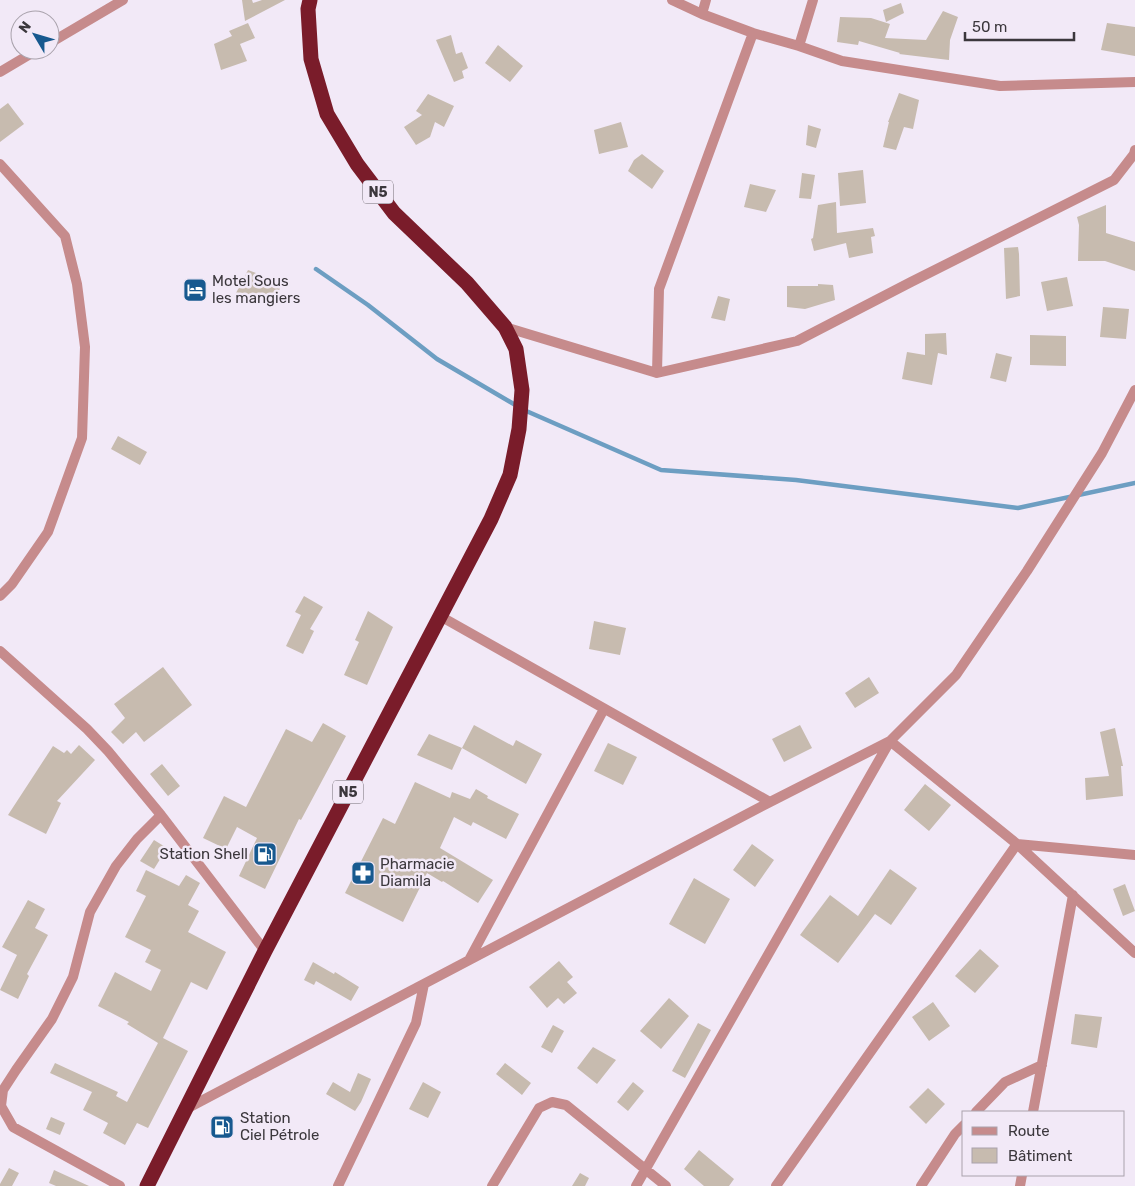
<svg xmlns="http://www.w3.org/2000/svg" width="1135" height="1186" viewBox="0 0 1135 1186" font-family="Rubik,sans-serif">
<style>
.lines{fill:none;stroke-linecap:round;stroke-linejoin:round}
.stream{stroke:#6d9ec2;stroke-width:4.5}
.building{fill:#c7bbaf}
.street{stroke:#c68b8c;stroke-width:10}
.highway{stroke:#7a1c2a;stroke-width:15}
.labels{text-anchor:middle;stroke-width:5;stroke-linejoin:round;paint-order:stroke}
.shield{fill:#f2e9f7;stroke:#726c74;stroke-width:1}
.shield-label{font-size:14px;font-weight:bold;fill:#3b373c}
.poi-label{font-size:15px;fill:#3b373c;stroke:#f2e9f7;text-anchor:start}
</style>
<rect width="100%" height="100%" fill="#f2e9f7"/>
<g class="lines">
<path class="stream" d="M316 269 368 305 437 359 517 406
M524 410 661 470 796 480 1018 508 1135 483"/>
</g>
<path class="building" d="M242 0H252L253 3 262 0H285L245 21Z
M901 3 904 13 886 22 883 10Z
M943 11 958 17 950 40 949 60 899 54 900 53 859 41 858 45 837 42 840 17 871 18 890 24 885 38 926 40Z
M248 23 255 38 240 44 247 61 221 70 214 44 232 36 229 31Z
M1107 23 1135 27V56L1101 50Z
M451 35 456 54 462 52 468 68 462 71 464 78 454 82 436 40Z
M498 45 523 66 510 82 485 63Z
M899 93 919 100 913 129 904 127 896 150 883 147 889 122H888Z
M428 94 454 106 444 127 435 122 430 137 416 145 404 127 422 115 416 111Z
M8 103 24 124 0 142V109Z
M621 122 628 147 599 154 594 130Z
M808 125 821 129 816 148 806 145Z
M642 154 664 171 652 189 628 171 634 160Z
M863 170 866 203 840 206 838 173Z
M802 173 815 175 811 199 799 198Z
M750 184 776 190 766 212 744 207Z
M836 202 837 233 873 228 875 236 871 237 873 253 849 258 846 243 814 251 811 239 813 238 818 205Z
M1106 205V233L1135 242V271L1105 261H1078L1079 225 1077 217Z
M1018 247 1019 254 1020 296 1006 299 1004 248Z
M248 270 282 283 273 306 236 293Z
M1067 277 1073 306 1047 311 1041 282Z
M818 284 833 285 835 300 805 309 787 307V286H818Z
M718 296 730 299 725 321 711 318Z
M1103 307 1129 309 1126 339 1100 337Z
M946 333 947 355 938 353 932 385 902 379 907 352 925 355V334Z
M1030 335 1066 336V366L1030 365Z
M996 353 1012 357 1006 382 990 378Z
M118 436 147 452 140 465 111 449Z
M304 596 323 607 310 629 314 631 303 654 286 646 301 615 295 612Z
M368 611 393 627 367 685 344 675 359 642 355 640Z
M594 621 626 628 620 655 589 649Z
M163 667 192 705 144 742 136 732 123 744 111 732 125 718 114 704Z
M869 677 879 693 855 708 845 693Z
M323 723 346 736 301 820 299 819 265 889 239 876 257 838 237 827 226 849 203 838 224 796 246 807 286 729 312 742Z
M474 725 513 746 516 740 542 754 526 784 462 748Z
M800 725 812 748 784 762 772 739Z
M1115 728 1123 766H1121L1123 796 1086 800 1085 778 1109 776 1100 732Z
M429 734 462 748 452 770 417 755Z
M608 743 637 757 623 785 594 771Z
M79 745 95 760 57 801 61 803 46 834 8 815 53 746 64 753 67 750 71 754Z
M162 764 180 786 168 796 150 774Z
M415 782 450 798 452 792 470 799 476 789 488 796 487 798 519 814 506 839 473 822 471 826 454 817 440 848 493 880 478 903 443 881 442 882 427 873 403 922 345 893 383 818 395 824Z
M925 784 951 805 929 831 904 810Z
M154 840 167 848 154 869 140 861Z
M752 844 774 860 755 887 733 870Z
M890 869 917 888 891 925 875 914 838 963 800 935 830 895 858 916Z
M146 870 179 886 186 875 200 883 188 905 199 911 188 932 226 952 207 990 191 982 163 1038 188 1051 148 1128 137 1123 125 1145 103 1133 108 1123 83 1110 92 1092 50 1073 55 1063 118 1092 116 1096 127 1102 158 1043 127 1024 129 1022 98 1006 115 972 151 991 161 970 145 962 151 950 125 937 146 896 136 891Z
M694 878 730 899 705 944 669 924Z
M1125 884 1135 911 1123 916 1113 889Z
M28 900 45 909 35 928 48 935 27 974 29 976 18 999 0 990 17 955 2 947Z
M980 949 999 966 975 993 955 976Z
M559 961 573 977 567 982 577 993 564 1004 558 998 547 1008 529 987Z
M313 962 334 974 335 972 359 987 351 1001 316 981 314 985 304 980Z
M669 998 689 1016 661 1049 640 1031Z
M933 1002 950 1026 929 1041 912 1017Z
M1075 1014 1102 1017 1097 1048 1071 1044Z
M698 1023 711 1030 685 1078 672 1071Z
M553 1025 564 1031 552 1053 541 1047Z
M593 1047 616 1060 597 1084 577 1068Z
M505 1063 531 1083 522 1095 496 1074Z
M358 1073 371 1079 361 1102 355 1111 326 1094 333 1082 350 1092Z
M423 1082 441 1092 428 1118 409 1109Z
M633 1082 644 1091 628 1111 617 1102Z
M928 1088 945 1104 926 1124 909 1107Z
M51 1117 65 1123 60 1135 46 1129Z
M699 1150 734 1179 729 1186H704L684 1169Z
M9 1168 19 1173 12 1186H0V1184Z
M54 1170 89 1186H56L49 1183Z
M580 1173 589 1178 585 1186H572Z"/>
<g class="lines">
<path class="street" d="M672 0 702 14 753 33 799 46 842 61 1000 86 1135 82
M702 14 706 0
M50 43 123 0
M799 46 813 0
M0 72 37 50
M0 164 65 236 77 284 85 347 82 438 48 532 12 584 0 596
M505 327 657 373 797 341 911 282 1114 180 1134 154 1135 150
M657 373 659 289 753 33
M440 616 770 802
M0 651 87 729 108 751 161 815 265 951
M469 960 604 709
M186 1109 770 802 890 741 956 675 1027 571 1102 453 1135 390
M976 1112 1005 1082 1042 1065
M1033 1112 1073 895
M120 1186 13 1127 1 1106 3 1090 16 1070 52 1019 73 977 90 912 116 866 137 839 161 815
M338 1186 416 1023 424 984
M492 1186 539 1108 552 1102 566 1105 666 1186
M636 1186 890 741 1017 844 1135 953
M776 1186 1017 844 1135 855
M921 1186 955 1134 964 1125
M1020 1186 1022 1175"/>
<path class="highway" d="M147 1186 265 951 491 519 510 475 519 429 522 390 516 349 505 327 467 283 394 213 357 164 327 114 311 59 308 9 310 0"/>
</g>
<defs>
<g id="hotel-square" transform="scale(1.25)"><rect x="-9" y="-9" width="18" height="18" rx="4" fill="#17598f" stroke="#f2e9f7"/><path d="M-6-4.5h1.5V1H6V5H4.5V3h-9V5H-6ZM-4 0a1.8 1.8 0 1 1 3.6 0ZM.5 0V-2.5h3Q6-2.5 6 0Z" fill="#fff"/></g>
<g id="fuel-square" transform="scale(1.25)"><rect x="-9" y="-9" width="18" height="18" rx="4" fill="#17598f" stroke="#f2e9f7"/><path d="M-5.5-6h7V0h2V4h1.3V-2.5L3-4.5l.8-.8L6-3V5H2.5V1h-1V6h-7ZM-4.2-4.7v3.2H.2V-4.7Z" fill="#fff"/></g>
<g id="pharmacy-square" transform="scale(1.25)"><rect x="-9" y="-9" width="18" height="18" rx="4" fill="#17598f" stroke="#f2e9f7"/><path d="M-2-6h4v4h4v4h-4v4h-4v-4h-4v-4h4Z" fill="#fff"/></g>
</defs>
<g fill-rule="evenodd">
<use href="#hotel-square" x="195" y="290"/>
<use href="#fuel-square" x="265" y="854"/>
<use href="#pharmacy-square" x="363" y="873"/>
<use href="#fuel-square" x="222" y="1127"/>
</g>
<g class="labels">
<g class="shield">
<rect x="363" y="180.5" width="30" height="23" rx="4"/>
<rect x="333" y="780.5" width="30" height="23" rx="4"/>
</g>
<g class="shield-label">
<text x="378" y="197">N5</text>
<text x="348" y="797">N5</text>
</g>
<g class="poi-label">
<text x="212" y="286">Motel Sous<tspan x="212" dy="17">les mangiers</tspan></text>
<text x="248" y="859" text-anchor="end">Station Shell</text>
<text x="380" y="869">Pharmacie<tspan x="380" dy="17">Diamila</tspan></text>
<text x="240" y="1123">Station<tspan x="240" dy="17">Ciel Pétrole</tspan></text>
</g>
</g>
<rect x="962" y="1111" width="162" height="65" fill="#f2e9f7" stroke="#a9a2ac"/>
<rect x="972" y="1127" width="25" height="8" fill="#c68b8c" stroke="#a9a2ac"/>
<text x="1008" y="1136" font-size="15" fill="#3b373c">Route</text>
<rect x="972" y="1148" width="25" height="15" fill="#c7bbaf" stroke="#a9a2ac"/>
<text x="1008" y="1161" font-size="15" fill="#3b373c">Bâtiment</text>
<g transform="translate(35 35) rotate(308)"><circle r="24" fill="#f2e9f7" stroke="#a9a2ac"/>
<path d="M0-4L9 19L0 12L-9 19Z" fill="#17598f"/>
<text y="-8" font-size="14" font-weight="bold" text-anchor="middle" fill="#3b373c">N</text>
</g>
<path d="M965 32v8h109v-8" fill="none" stroke="#3b373c" stroke-width="2.5"/>
<text x="972" y="32" font-size="15" fill="#3b373c" stroke="#f2e9f7" stroke-width="4" paint-order="stroke">50 m</text>
</svg>
